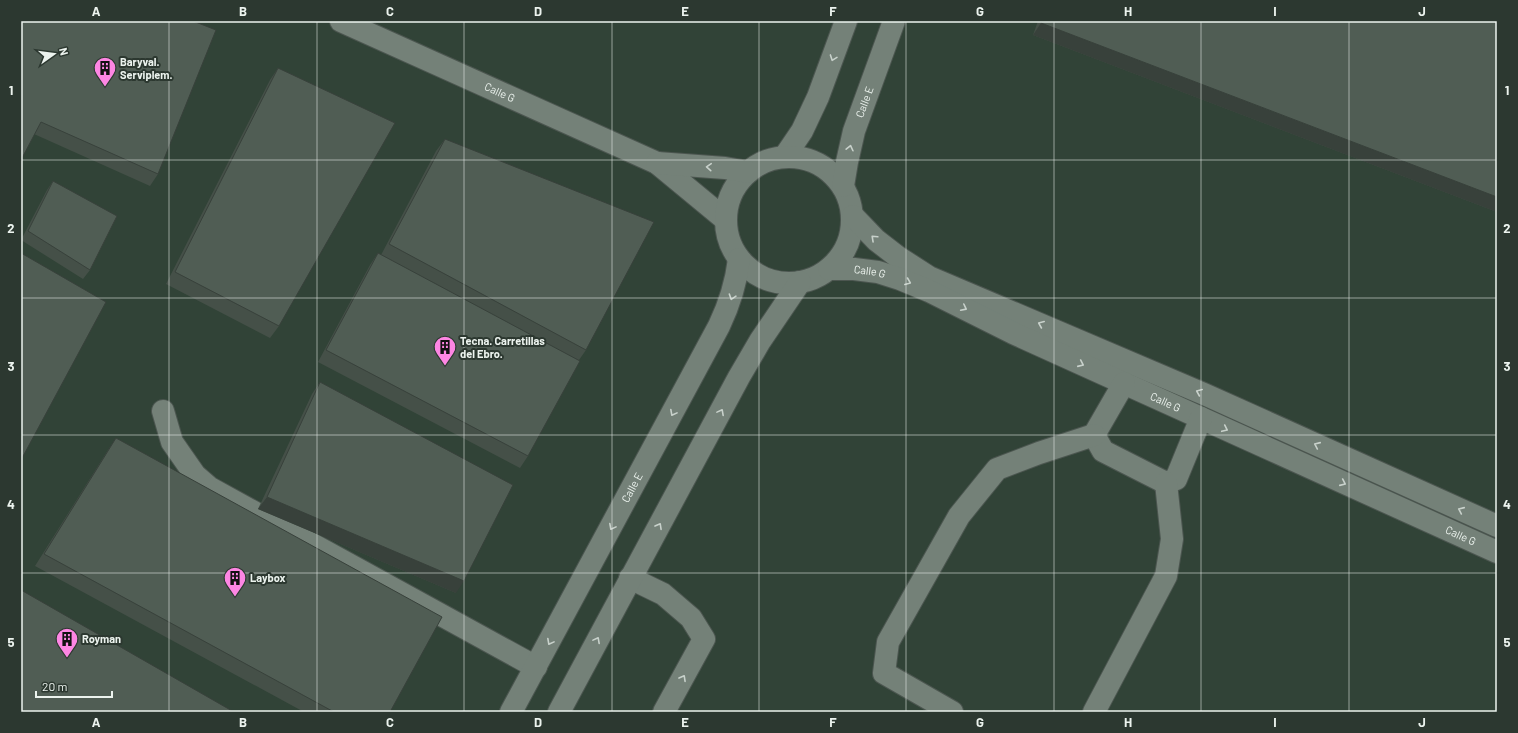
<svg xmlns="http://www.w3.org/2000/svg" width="1518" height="733" viewBox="0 0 1518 733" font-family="Barlow,sans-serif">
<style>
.built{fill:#314337}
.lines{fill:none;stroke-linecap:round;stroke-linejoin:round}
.minor-casing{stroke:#4c5650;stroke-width:24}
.minor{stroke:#748178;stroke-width:22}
.wall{fill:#455048}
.shaded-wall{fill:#38413b}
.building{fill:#505d54;stroke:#38413b}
.oneway{stroke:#c8d1cb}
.grid{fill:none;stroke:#ecf3ee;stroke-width:1;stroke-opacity:0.55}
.labels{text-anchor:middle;stroke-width:4;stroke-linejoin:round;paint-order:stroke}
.poi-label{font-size:11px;font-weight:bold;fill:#ecf3ee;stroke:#2c3830;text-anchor:start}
.street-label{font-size:11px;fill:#ecf3ee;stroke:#2c3830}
.neatline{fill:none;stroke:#ecf3ee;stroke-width:1.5}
.grid-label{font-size:13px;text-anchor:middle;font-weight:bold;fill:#ecf3ee}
</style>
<rect width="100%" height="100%" fill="#2c3830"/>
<path class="built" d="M21 21H1497V712H21Z"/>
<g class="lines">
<g class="minor-casing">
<g id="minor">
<path id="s1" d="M341 21 657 163 726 220"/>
<path d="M785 156 802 131 818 97 846 21"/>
<circle cx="789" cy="220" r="63"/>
<path d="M657 163 725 168 748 172"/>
<path id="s2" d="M843 186 847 162 854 131 894 21"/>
<path d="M853 216 876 240 898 257 929 277 1204 394 1497 526"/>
<path id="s3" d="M829 269H854L878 272 900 279 929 291 1013 333 1497 552"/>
<path d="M1124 383 1094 435 1103 451 1166 483 1176 479 1201 418"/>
<path d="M163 411 172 442 195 475 210 488 536 667"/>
<path d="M630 578 663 594 691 618 704 639 664 712"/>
<path id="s4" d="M511 712 719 326C730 303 736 284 739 259"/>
<path d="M559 712 739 377 760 341 800 282"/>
<path d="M952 712 884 673 888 642 959 516 997 469 1039 453 1094 435"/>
<path d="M1094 712 1166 576 1172 539 1166 483"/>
</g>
</g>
<use href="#minor" class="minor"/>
</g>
<path class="wall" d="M21 21 158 174 150 186 34 134Z
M1038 21H1497V212L1033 35Z
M278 68 279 326 270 338 166 284 270 80Z
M445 139 586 350 579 360 528 456 520 468 318 362 370 265 378 253 381 255 436 151Z
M53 181 90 270 83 279 21 240 47 190Z
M320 382 456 593 258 509 312 394Z
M116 438 390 712H304L35 566 108 450Z"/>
<path class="shaded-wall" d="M1041 23 1497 197V212L1033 35Z
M267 497 464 581 456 593 258 509Z"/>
<path class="building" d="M21 21H193L216 30 158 174 41 122 21 160Z
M1042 21H1497V197L1041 23Z
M278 68 395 123 279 326 175 272Z
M445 139 654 222 586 350 389 244Z
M53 181 117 216 90 270 28 231Z
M21 253 106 302 21 460Z
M378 253 580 361 528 456 326 350Z
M320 382 513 485 464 581 267 497Z
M116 438 442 617 390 712H334L44 554Z
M21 590 234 712H21Z"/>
<defs><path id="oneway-chevron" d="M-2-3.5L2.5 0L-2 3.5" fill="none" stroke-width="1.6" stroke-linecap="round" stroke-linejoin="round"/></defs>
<g class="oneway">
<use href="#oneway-chevron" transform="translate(833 58) rotate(110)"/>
<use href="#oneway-chevron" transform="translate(850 148) rotate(-77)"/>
<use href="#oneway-chevron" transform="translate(709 167) rotate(-176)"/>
<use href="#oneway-chevron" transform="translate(874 238) rotate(-137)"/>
<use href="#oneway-chevron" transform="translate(908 282) rotate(22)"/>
<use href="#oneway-chevron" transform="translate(732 297) rotate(108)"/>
<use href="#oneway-chevron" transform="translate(964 308) rotate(27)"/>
<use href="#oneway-chevron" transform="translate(1041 324) rotate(-157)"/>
<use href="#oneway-chevron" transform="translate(1081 364) rotate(24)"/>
<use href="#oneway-chevron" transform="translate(1199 392) rotate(-157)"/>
<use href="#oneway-chevron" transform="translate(721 412) rotate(-62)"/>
<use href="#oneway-chevron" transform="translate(673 413) rotate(118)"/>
<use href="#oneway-chevron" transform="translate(1225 429) rotate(25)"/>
<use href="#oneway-chevron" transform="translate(1317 445) rotate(-156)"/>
<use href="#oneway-chevron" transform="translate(1343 483) rotate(24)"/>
<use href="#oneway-chevron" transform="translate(1461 510) rotate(-156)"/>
<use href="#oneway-chevron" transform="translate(659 526) rotate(-61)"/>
<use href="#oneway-chevron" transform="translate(612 527) rotate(118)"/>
<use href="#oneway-chevron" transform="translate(597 640) rotate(-62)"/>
<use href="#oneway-chevron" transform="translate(550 642) rotate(118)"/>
<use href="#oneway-chevron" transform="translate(683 678) rotate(-61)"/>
</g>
<path class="grid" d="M169 21V712M317 21V712M464 21V712M612 21V712M759 21V712M906 21V712M1054 21V712M1201 21V712M1349 21V712M21 160H1497M21 298H1497M21 435H1497M21 573H1497"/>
<defs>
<g id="building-pin" transform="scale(1.15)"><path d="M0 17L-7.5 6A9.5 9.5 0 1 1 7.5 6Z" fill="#fd86e3" stroke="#2c3830"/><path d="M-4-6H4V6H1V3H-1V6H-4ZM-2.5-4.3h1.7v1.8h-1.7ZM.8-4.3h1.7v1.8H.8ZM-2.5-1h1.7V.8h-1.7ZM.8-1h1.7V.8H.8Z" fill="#111"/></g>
</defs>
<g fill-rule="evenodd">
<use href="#building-pin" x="105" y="68"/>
<use href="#building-pin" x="445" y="347"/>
<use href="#building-pin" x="235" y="578"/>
<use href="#building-pin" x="67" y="639"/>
</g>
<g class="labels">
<g class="poi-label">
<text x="120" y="66">Baryval.<tspan x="120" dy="13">Serviplem.</tspan></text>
<text x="460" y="345">Tecna. Carretillas<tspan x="460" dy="13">del Ebro.</tspan></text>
<text x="250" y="582">Laybox</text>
<text x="82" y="643">Royman</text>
</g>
<g class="street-label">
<text dy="4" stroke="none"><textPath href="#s1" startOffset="174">Calle G</textPath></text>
<text dy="4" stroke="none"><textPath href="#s2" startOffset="87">Calle E</textPath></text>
<text dy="4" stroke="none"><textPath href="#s3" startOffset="41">Calle G</textPath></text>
<text dy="4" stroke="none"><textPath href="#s3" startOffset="365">Calle G</textPath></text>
<text dy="4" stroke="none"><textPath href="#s4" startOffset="255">Calle E</textPath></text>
<text dy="4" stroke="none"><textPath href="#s3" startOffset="689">Calle G</textPath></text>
</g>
</g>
<rect width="1518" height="733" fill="none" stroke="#2c3830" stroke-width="44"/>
<g transform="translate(54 54) rotate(76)" stroke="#2c3830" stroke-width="3" paint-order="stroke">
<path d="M0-3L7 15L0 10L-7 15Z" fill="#ecf3ee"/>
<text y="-6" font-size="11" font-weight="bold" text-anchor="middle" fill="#ecf3ee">N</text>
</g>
<path d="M36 691v6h76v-6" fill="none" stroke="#ecf3ee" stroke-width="2"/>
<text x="42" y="691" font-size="12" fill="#ecf3ee" stroke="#2c3830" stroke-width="3" paint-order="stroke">20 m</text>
<rect x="22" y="22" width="1474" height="689" class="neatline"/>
<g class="grid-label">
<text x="96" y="16">A</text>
<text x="243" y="16">B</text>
<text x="390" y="16">C</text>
<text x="538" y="16">D</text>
<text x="685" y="16">E</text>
<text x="833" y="16">F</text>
<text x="980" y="16">G</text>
<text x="1128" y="16">H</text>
<text x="1275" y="16">I</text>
<text x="1422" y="16">J</text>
<text x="11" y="95">1</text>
<text x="1507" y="95">1</text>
<text x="11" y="233">2</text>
<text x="1507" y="233">2</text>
<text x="11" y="371">3</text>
<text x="1507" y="371">3</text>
<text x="11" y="509">4</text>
<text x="1507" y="509">4</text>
<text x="11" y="647">5</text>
<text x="1507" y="647">5</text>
<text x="96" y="727">A</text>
<text x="243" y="727">B</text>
<text x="390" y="727">C</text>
<text x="538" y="727">D</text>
<text x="685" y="727">E</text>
<text x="833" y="727">F</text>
<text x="980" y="727">G</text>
<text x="1128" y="727">H</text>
<text x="1275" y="727">I</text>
<text x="1422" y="727">J</text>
</g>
</svg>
